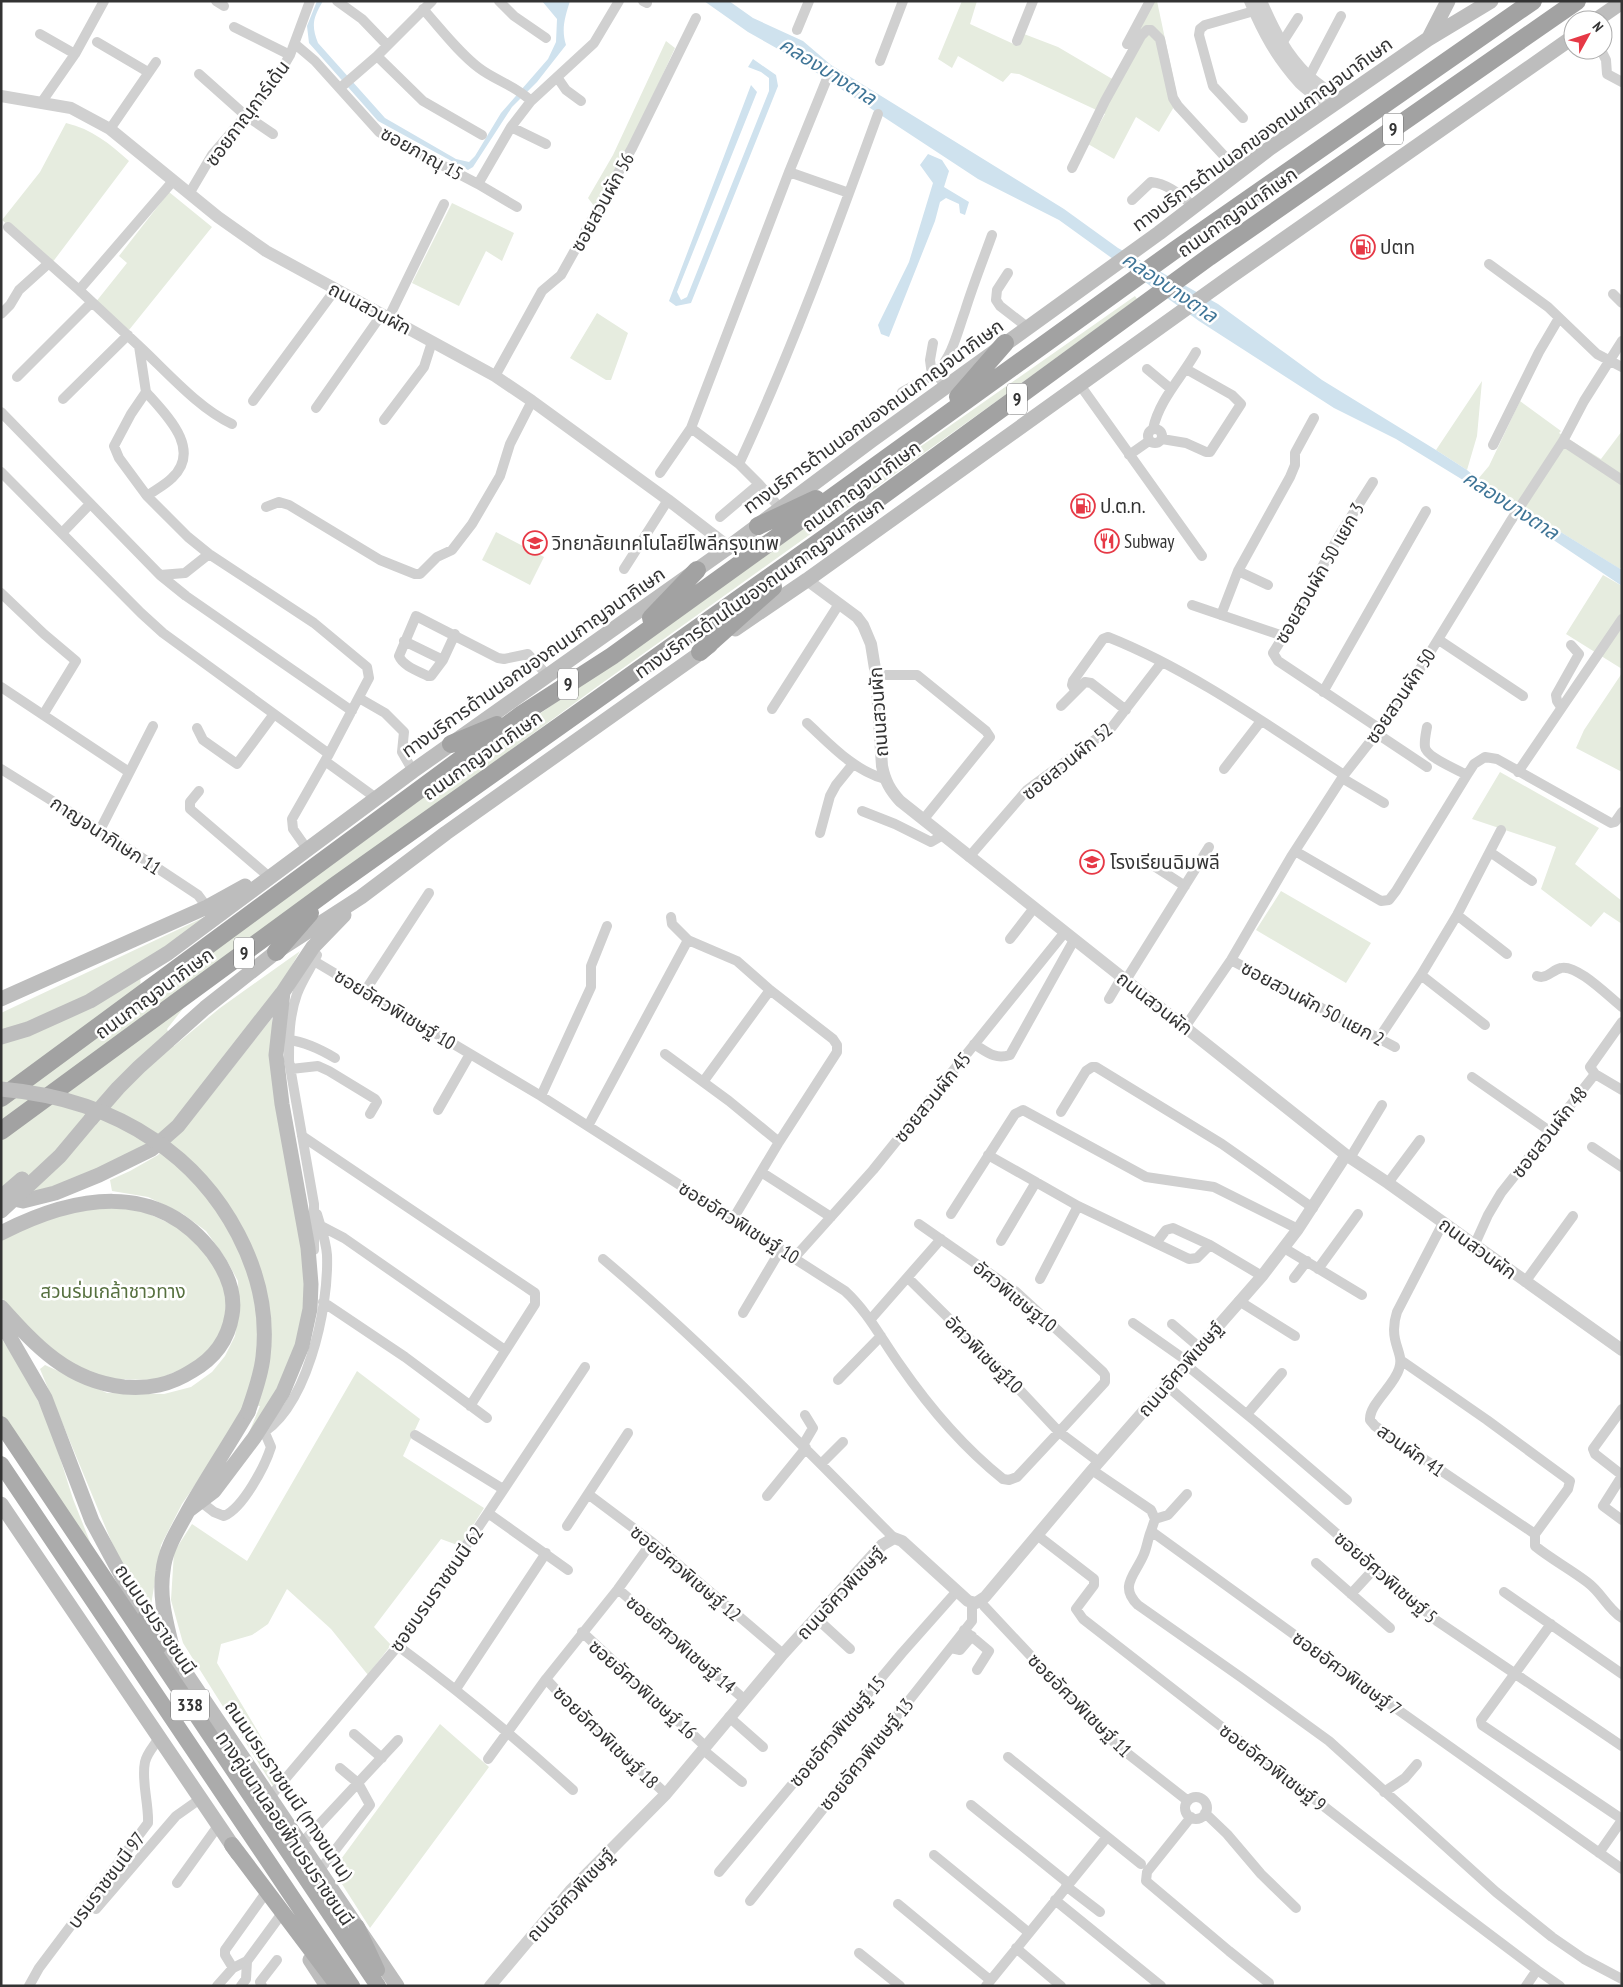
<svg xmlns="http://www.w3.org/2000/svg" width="1623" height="1987" viewBox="0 0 1623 1987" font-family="'PT Sans Narrow','Noto Sans Thai',sans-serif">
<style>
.green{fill:#e6ecdf}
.water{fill:#cfe2ee}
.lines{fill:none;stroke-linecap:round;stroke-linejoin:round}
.minor{stroke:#d0d0d0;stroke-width:10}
.tertiary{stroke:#d0d0d0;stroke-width:12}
.secondary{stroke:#bdbdbd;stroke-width:15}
.primary{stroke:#ababab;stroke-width:16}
.trunk{stroke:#a2a2a2;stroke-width:18}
.secondary-bridge{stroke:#bdbdbd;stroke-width:15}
.labels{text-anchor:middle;stroke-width:5;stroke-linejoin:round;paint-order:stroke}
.shield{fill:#fff;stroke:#707070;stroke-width:1}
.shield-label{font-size:18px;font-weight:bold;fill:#333}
.street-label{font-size:19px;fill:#333;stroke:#fff}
.poi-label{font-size:19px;fill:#333;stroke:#fff;text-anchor:start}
.park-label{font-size:19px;fill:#56703f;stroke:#fff}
.water-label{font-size:20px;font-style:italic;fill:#3f7597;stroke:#fff}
</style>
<rect width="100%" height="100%" fill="#fff"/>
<path class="green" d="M962 1H977L970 24 1018 46 1024 34 1058 47 1114 80 1154 1H1157L1178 100 1159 132 1136 117 1114 159 1088 144 1105 114 1019 74 1011 73 1003 82 958 56 952 68 938 59Z
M666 41 675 48 629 148 594 206 588 198 613 155Z
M66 123C92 129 110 144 129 161L52 263 2 220 40 172Z
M169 192 212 227 129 330 95 303 127 263 119 256Z
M452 203 514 233 502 261 486 251 459 306 412 283Z
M1135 296 1137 299 994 403 598 686 150 1015 185 1006 167 1029 174 1046 220 1008 300 951 278 990 197 1096 149 1148 37 1194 1 1214V1013L211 914 140 964 141 1005 481 755Z
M597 313 628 333 611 380H606L570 358Z
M1482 381 1477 436 1467 470 1436 450Z
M1520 401 1561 431 1559 433 1601 459 1622 431V566L1620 569 1485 485 1478 479 1489 466Z
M496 532 544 557 530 585 482 560Z
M1603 575 1622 586V669L1566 634Z
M1622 673V772L1576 748 1584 730Z
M1500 772 1599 828 1575 864 1622 901V924L1604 912 1591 927 1541 889 1556 847 1472 819Z
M1281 891 1371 943 1346 983 1256 930Z
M272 1018V1043L308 1294 294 1361 246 1440 260 1406 245 1405 211 1462 182 1504 161 1545 151 1605 117 1555 40 1369 45 1365 107 1393 164 1394 191 1387 212 1372 225 1356 235 1336 239 1308 238 1281 226 1259 206 1231 183 1214 148 1197 112 1191 110 1180 130 1171 158 1155 194 1117Z
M134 1207 186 1231 200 1247 218 1272 227 1291 224 1331 203 1360 156 1380 106 1379 73 1366 26 1326 1 1297V1233L63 1210Z
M1 1338 24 1372 50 1426 73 1499 98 1562 1 1418Z
M357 1371 420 1419 403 1456 484 1508 460 1546 441 1539 374 1627 391 1645 368 1675 331 1629 287 1589 268 1624 252 1635 221 1644 217 1663 269 1750 282 1776 273 1786 183 1643 171 1600 174 1552 192 1524 247 1561Z
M440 1724 489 1767 370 1928 333 1870Z"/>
<path class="water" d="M317 1H323C313 18 311 25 318 43L385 118 456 159 469 162 475 156 501 113 548 59 556 42 557 19 542 1H570C565 17 561 29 566 45L537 82 512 107 473 167 468 170 378 121 309 43 307 26Z
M704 1H729L753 18 803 41 831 65 1064 209 1118 248 1218 304 1322 380 1436 450 1467 470 1485 485 1622 570V586L1476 488 1396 439 1334 408 1199 321 1059 220 978 179 794 58 748 32Z
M753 59 776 75 778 86 691 303 676 306 669 301 751 85 757 92 677 292 681 300 687 297 769 91V78L761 72 748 67Z
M928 154 942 160 949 171 944 187 969 202 965 215 960 213 959 204 946 198 940 202 935 221 889 337 881 334 878 325 909 262 933 183 920 165Z"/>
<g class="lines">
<path class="minor" d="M216 1 224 6
M337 1 362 19 387 45
M499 1 514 16 546 38
M643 1 647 3
M423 9C441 29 458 52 479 68 496 81 515 85 531 101
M234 27 290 55
M797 30 809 1
M40 34 75 54
M1017 41 1033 1
M97 42 148 72
M1282 43 1298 18
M295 44 315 61 379 132 478 184 517 207
M1127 44 1150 1
M1601 50 1606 60 1607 74 1622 82
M377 56 423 101 482 135
M880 61 903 1
M199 74 245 115 273 134
M557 77 566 90 581 101
M1309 77 1341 16
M340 88 377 56 432 1
M41 103 75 54 104 1
M1243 118 1213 86 1199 35 1200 29 1205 25 1254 11
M511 127 546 144
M110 129 156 62
M1072 168 1105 101 1141 36 1147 30H1151L1160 39 1173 98 1178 106 1239 172
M789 172 849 193
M173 181 79 290 139 346 146 392 131 414 114 446 119 458 147 496 188 537 209 554 314 623 367 667 369 678 329 754 292 819 293 829 307 849
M478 184 511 127 531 101 594 43 619 1
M189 194 212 155 273 84 290 55 310 1
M1132 200 1151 182C1169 184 1181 196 1195 207
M8 227 79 290
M1489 264 1548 307 1597 354 1622 367
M1008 273 997 290 996 300 1000 306 1027 327
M1613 294 1622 303
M1 314 10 305 19 290 49 263
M389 317 444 204
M139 346C167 372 198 408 232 424
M1147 369 1171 389
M932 375 930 360 933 343
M495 376 542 291 561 275 632 148 696 18
M17 377 92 302
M1080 385 1202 556
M946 387 936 373C953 355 957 333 965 311 973 285 983 260 992 235
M146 392C165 414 203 449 172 478 165 485 155 490 147 496
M902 392 936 373
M63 399 128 335
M253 401 335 290
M316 408 382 314
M1 412 160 575 186 596 352 711
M384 420 424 367 432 342
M691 428 739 464 759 484
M1148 436a7 7 0 1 1 14 0a7 7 0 1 1-14 0Z
M1153 429C1159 400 1182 377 1196 352
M1162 439 1186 443 1206 452H1210L1241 404 1232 395 1186 369
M1563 441 1622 480
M1493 445 1539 352 1559 318
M1129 455 1149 441
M739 464C792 350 835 232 878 114
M1 472 141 613 163 633 329 754
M660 473 691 428 789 172 826 81
M1373 482 1340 534 1294 619 1273 653 1278 661 1380 729
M266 507 279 502 289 505 380 560 415 574H420L437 557 452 550 472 524 500 476 510 444 532 401
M720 517 759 484 781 509
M62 533 90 504
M624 569 668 500
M1238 571 1268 585
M160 575 185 573 209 554
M1 593 44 634 76 661 43 715
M1192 605 1283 636
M1221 615 1238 571 1290 477 1295 465V453L1314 418
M455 634 443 660 431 676H428C418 671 403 666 399 656L416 616 498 658 504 659 528 654 547 675
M1439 640 1523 696
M404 641 443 660
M876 675H917L986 731 990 737 923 820
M1 687 129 772
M1075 690 1072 685 1073 681 1103 639 1108 637C1191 670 1269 726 1344 775
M1323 692 1426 511
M359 698 385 713 404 732 402 752 413 771
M1061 706 1085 682 1091 683 1126 710
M1561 707 1557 701 1556 695 1579 654 1571 645
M772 709 839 604
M807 723C831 745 853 770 885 779
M1427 727C1426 733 1424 741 1425 747 1426 757 1458 770 1467 775
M197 728 203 740 237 764 274 714
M1376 733 1427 767
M325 761 376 798
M1 769 115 840 198 895 207 907
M1224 769 1261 721
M1518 772 1622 619
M1342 778 1384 803
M199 791 190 802V809L267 875
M862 811 895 824 931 842 943 835
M100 830 153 726
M820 833 830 796 836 785 853 764
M1295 851 1381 901 1389 900 1396 891 1467 775 1474 764 1485 757 1497 759 1611 823 1615 822 1622 812
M1490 852 1532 881
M969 857 1027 790 1112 727 1162 662
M1151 864 1185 886
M1457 915 1507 954
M671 917 672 924 688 940 737 961 770 990 833 1039 837 1045V1052L779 1142 733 1219
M1010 939 1034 908
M1231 960 1395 1047
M314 961 541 1096 845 1291C868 1312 882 1340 900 1365 929 1407 963 1447 1003 1479L1009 1480 1017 1477 1059 1432 1099 1462
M1421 975 1485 1025
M1537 976C1546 980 1552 970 1561 968 1577 964 1609 997 1622 1007
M1126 980 1209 847
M365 991 429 893
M1109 999 1122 977
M1185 1027 1231 960 1291 857 1344 775 1380 729 1407 690 1510 522 1563 441 1584 401 1622 341
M1379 1038 1421 975 1457 915 1501 830
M289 1040C306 1042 320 1049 335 1058
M974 1044C987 1052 995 1060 1010 1055L1074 940
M665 1054 729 1101 779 1142
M291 1069 318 1066 329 1071 375 1099 377 1102 370 1114
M1595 1074 1622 1090
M1472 1077 1551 1132
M703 1082 770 990
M541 1096 591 987V966L607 926
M438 1110 470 1054
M1061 1112 1086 1071 1092 1067H1096L1222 1144 1313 1208
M588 1126 688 940
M302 1136 535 1293V1304L470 1406
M1592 1147 1622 1167
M988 1155 1078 1206 1189 1259 1197 1258 1210 1245 1262 1276
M1350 1158 1382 1105
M761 1172 831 1217
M1388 1183 1420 1140
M951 1214 1015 1114 1023 1110 1146 1177 1214 1187 1298 1229
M1443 1223 1397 1312C1394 1321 1393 1329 1395 1339 1397 1350 1403 1358 1399 1369 1394 1386 1369 1404 1370 1420L1375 1426 1535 1534
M321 1226 344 1238 505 1350
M1001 1241 1036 1182
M1156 1243 1166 1230 1173 1228 1210 1245
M1474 1246 1488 1215 1501 1193 1595 1074 1590 1067 1622 1022
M1284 1248 1362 1295
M314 1250V1204L289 1061C289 1038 289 1016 297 994 302 980 311 968 317 955
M795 1257 873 1170 1065 932
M603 1259C706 1346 799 1442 894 1538
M1318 1269 1358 1214
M908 1278 1000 1369 1059 1432 1105 1382V1375L1103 1372 1015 1291 919 1224
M1294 1278 1307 1261
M1040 1279 1078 1206
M1525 1282 1573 1216
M1239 1301 1295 1336
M323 1302 405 1357 487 1418
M743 1313 781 1249
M870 1320 941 1239
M1133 1323 1187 1361
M1172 1324 1199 1347
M1402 1361 1487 1420 1570 1481 1568 1489 1535 1534V1546C1551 1559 1570 1569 1587 1582 1602 1593 1606 1607 1622 1618
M1185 1364 1256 1422 1347 1500
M838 1380 881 1336
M1166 1385 1437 1621 1622 1746
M1622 1409 1593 1449 1595 1454 1622 1475
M1247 1414 1282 1373
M415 1435 503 1489
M256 1437C307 1412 329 1308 327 1255 326 1241 321 1228 317 1214
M803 1445 813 1428 805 1415
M822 1463 843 1442
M1092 1470 1151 1510 1155 1519 1151 1531 1394 1707 1622 1869
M1622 1476 1603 1506 1622 1520
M588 1494 652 1542 783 1654
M767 1496 806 1448
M201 1502 214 1512 224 1516C243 1508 265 1466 271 1447L265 1433
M488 1513 568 1570
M1155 1519 1168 1515 1187 1494
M567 1526 628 1433
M1151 1531C1148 1538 1147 1547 1144 1554 1136 1574 1118 1586 1138 1605L1242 1678 1329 1741 1496 1892 1552 1937 1584 1959 1622 1979
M1037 1535 1094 1579V1585L1076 1609 1083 1619 1452 1906 1537 1970 1560 1986
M1316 1563 1390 1628
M618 1589 744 1699
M1504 1592 1622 1674
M1351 1594 1375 1568
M981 1601 984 1606 1076 1704 1118 1746 1188 1801
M815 1617 850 1649
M1551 1624 1481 1720 1482 1725 1622 1819
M964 1630 989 1651 977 1670
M582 1632 705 1746
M398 1646C459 1691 517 1739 573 1790
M951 1648 960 1650 972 1636
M546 1679 561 1695 666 1794
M456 1689 546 1553
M729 1717 763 1747
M354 1734 382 1758
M702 1749 742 1782
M1008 1757 1141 1864
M488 1759 546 1679 618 1589 652 1542
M1384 1792 1405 1778 1417 1764
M1185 1808a11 11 0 1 1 22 0a11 11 0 1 1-22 0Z
M269 1798 398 1646 488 1513 585 1367
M971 1805 1068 1883
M1205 1813 1227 1834 1261 1874 1296 1908
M1191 1817 1147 1872 1146 1881 1229 1951 1269 1983
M313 1831 332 1854
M301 1844 398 1740
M1599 1853 1622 1820
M934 1855 1028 1932
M319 1871 370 1805 358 1783 340 1768
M719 1872 902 1653 957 1591
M177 1883 218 1826
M1066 1886 1100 1912
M1055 1900 1161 1986
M750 1901 972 1621V1603
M898 1904 990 1980
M96 1909 176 1816 200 1799
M1016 1948 1061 1986
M859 1953 900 1986
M233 1968 225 1955V1950L265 1894
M29 1986 39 1968 148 1823C149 1804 141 1781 145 1762 147 1753 154 1746 159 1738
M217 1986 233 1968 247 1961 280 1916
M241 1986 246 1979 247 1961
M262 1986 260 1982 277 1960
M986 1986 1107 1837
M1526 1986 1537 1970"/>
<path class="tertiary" d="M1250 1C1264 34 1276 56 1300 83 1309 92 1321 98 1329 108
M1261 1C1273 29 1286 55 1308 76 1318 85 1329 91 1338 102
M1 96 71 108 110 129 218 217 266 251 495 376 532 401 668 500 729 547
M807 580 857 617 863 625 871 644 876 675 882 766C885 781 890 790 900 801L1346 1155 1388 1183 1622 1350
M490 1986 570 1891 666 1794 783 1654 882 1545 894 1538 902 1541 968 1601 976 1603 985 1597 1092 1470 1262 1276 1298 1229 1346 1155"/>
<path class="secondary" d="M1596 20 1622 2
M1429 38 1448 1
M735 629 807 580 1230 277 1573 37
M1 999 207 907 245 886
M1 1037 28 1029 90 1001 168 953 413 771 729 547 872 440 1159 233 1270 148 1428 39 1491 1
M91 1119 118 1088 139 1067 205 1008 276 952 361 897 446 833 710 646
M5 1197 23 1201 55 1193 99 1175 152 1149 178 1126 282 993
M1 1233C73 1196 157 1179 213 1253 226 1271 236 1292 232 1315 228 1340 213 1359 192 1371 170 1385 149 1389 124 1387 68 1381 36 1346 1 1307
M1 1322 45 1398 92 1521 127 1586 397 1986
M1 1504 238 1854
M189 1510 214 1491 254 1438 283 1392 302 1346 310 1309 311 1284 308 1248 282 1104 276 1055 283 992 313 947 344 915
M172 1647C166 1621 159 1598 163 1571 165 1549 178 1530 188 1511 207 1478 228 1446 248 1412
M310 1960 327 1986"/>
<path class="primary" d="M1 1424 378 1986
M1 1464 352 1986
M146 1616 159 1646
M232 1845 338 1986
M357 1927 377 1970"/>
<path class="trunk" d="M958 397 1005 343
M758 526 816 499
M651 618 697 570
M700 652 773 587
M451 744 497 725
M276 952 310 913
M1 1098 522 714 612 656 1175 250 1533 1
M1 1131 336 885 830 534 1209 257 1577 1"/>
<path class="secondary-bridge" d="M1 1089C56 1094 109 1109 154 1140 223 1186 273 1273 263 1357 261 1376 254 1394 248 1412
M1 1197 22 1179
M1 1211 60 1156 91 1119"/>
</g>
<defs>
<g id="fuel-ring" transform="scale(1.25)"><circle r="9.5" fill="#fff" stroke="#e63946" stroke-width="1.5"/><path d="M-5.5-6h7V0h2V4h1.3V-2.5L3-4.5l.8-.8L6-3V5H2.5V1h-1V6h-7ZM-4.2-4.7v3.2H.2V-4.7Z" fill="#e63946"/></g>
<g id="restaurant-ring" transform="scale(1.25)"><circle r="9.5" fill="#fff" stroke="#e63946" stroke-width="1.5"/><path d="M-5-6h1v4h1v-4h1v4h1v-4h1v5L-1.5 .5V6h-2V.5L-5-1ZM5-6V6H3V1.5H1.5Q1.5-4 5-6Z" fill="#e63946"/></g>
<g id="university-ring" transform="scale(1.25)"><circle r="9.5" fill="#fff" stroke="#e63946" stroke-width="1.5"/><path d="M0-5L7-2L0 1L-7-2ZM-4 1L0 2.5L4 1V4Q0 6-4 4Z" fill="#e63946"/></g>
<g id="school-ring" transform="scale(1.25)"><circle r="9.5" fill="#fff" stroke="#e63946" stroke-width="1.5"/><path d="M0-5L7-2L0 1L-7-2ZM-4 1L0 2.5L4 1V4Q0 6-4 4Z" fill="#e63946"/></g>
</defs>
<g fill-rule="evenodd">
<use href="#fuel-ring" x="1363" y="247"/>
<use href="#fuel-ring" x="1083" y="506"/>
<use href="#restaurant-ring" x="1107" y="541"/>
<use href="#university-ring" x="535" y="543"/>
<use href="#school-ring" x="1092" y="862"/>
</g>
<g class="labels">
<g class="shield">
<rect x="1383" y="113.5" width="20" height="31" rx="4"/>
<rect x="1007" y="383.5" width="20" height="31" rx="4"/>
<rect x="558" y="668.5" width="20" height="31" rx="4"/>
<rect x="234" y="937.5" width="20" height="31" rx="4"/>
<rect x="171" y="1689.5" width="38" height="31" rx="4"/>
</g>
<g class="shield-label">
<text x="1393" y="135">9</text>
<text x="1017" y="405">9</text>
<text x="568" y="690">9</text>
<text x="244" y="959">9</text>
<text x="190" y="1711">338</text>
</g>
<g class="street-label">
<text transform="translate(247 113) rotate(-53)" y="7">ซอยภาณุการ์เด้น</text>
<text transform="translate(1262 134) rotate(-36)" y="7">ทางบริการด้านนอกของถนนกาญจนาภิเษก</text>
<text transform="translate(422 153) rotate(29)" y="7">ซอยภาณุ 15</text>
<text transform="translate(602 202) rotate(-61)" y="7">ซอยสวนผัก 56</text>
<text transform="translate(1237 212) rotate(-35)" y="7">ถนนกาญจนาภิเษก</text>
<text transform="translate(370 308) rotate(28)" y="7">ถนนสวนผัก</text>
<text transform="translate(873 416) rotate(-36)" y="7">ทางบริการด้านนอกของถนนกาญจนาภิเษก</text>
<text transform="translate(861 486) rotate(-36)" y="7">ถนนกาญจนาภิเษก</text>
<text transform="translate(1319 573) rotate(-60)" y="7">ซอยสวนผัก 50 แยก 3</text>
<text transform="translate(759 588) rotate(-35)" y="7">ทางบริการด้านในของถนนกาญจนาภิเษก</text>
<text transform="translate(533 662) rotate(-35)" y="7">ทางบริการด้านนอกของถนนกาญจนาภิเษก</text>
<text transform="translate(1400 696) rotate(-56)" y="7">ซอยสวนผัก 50</text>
<text transform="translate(878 712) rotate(-94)" y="7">ถนนสวนผัก</text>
<text transform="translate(482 755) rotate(-35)" y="7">ถนนกาญจนาภิเษก</text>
<text transform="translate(1067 761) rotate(-39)" y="7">ซอยสวนผัก 52</text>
<text transform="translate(106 835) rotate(33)" y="7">กาญจนาภิเษก 11</text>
<text transform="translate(154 993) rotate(-36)" y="7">ถนนกาญจนาภิเษก</text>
<text transform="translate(1155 1003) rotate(38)" y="7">ถนนสวนผัก</text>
<text transform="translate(1313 1003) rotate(28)" y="7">ซอยสวนผัก 50 แยก 2</text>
<text transform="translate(395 1009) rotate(31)" y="7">ซอยอัศวพิเชษฐ์ 10</text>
<text transform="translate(932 1097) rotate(-51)" y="7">ซอยสวนผัก 45</text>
<text transform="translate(1549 1132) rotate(-52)" y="7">ซอยสวนผัก 48</text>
<text transform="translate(739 1222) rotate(32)" y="7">ซอยอัศวพิเชษฐ์ 10</text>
<text transform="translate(1478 1248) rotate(36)" y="7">ถนนสวนผัก</text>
<text transform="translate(1015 1296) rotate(39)" y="7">อัศวพิเชษฐ10</text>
<text transform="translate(984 1354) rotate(45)" y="7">อัศวพิเชษฐ์10</text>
<text transform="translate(1180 1369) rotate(-49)" y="7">ถนนอัศวพิเชษฐ์</text>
<text transform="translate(1411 1450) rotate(35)" y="7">สวนผัก 41</text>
<text transform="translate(686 1573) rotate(40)" y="7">ซอยอัศวพิเชษฐ์ 12</text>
<text transform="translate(1386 1577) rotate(41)" y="7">ซอยอัศวพิเชษฐ์ 5</text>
<text transform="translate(436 1589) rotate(-55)" y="7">ซอยบรมราชชนนี 62</text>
<text transform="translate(840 1593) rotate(-47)" y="7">ถนนอัศวพิเชษฐ์</text>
<text transform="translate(156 1619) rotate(56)" y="7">ถนนบรมราชชนนี</text>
<text transform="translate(681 1644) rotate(41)" y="7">ซอยอัศวพิเชษฐ์ 14</text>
<text transform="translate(1347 1673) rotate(36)" y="7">ซอยอัศวพิเชษฐ์ 7</text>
<text transform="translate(643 1689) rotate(42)" y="7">ซอยอัศวพิเชษฐ์ 16</text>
<text transform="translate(1080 1705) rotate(45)" y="7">ซอยอัศวพิเชษฐ์ 11</text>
<text transform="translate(837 1731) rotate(-50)" y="7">ซอยอัศวพิเชษฐ์ 15</text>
<text transform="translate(606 1737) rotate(44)" y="7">ซอยอัศวพิเชษฐ์ 18</text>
<text transform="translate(866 1754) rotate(-51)" y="7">ซอยอัศวพิเชษฐ์ 13</text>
<text transform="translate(1273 1767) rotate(38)" y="7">ซอยอัศวพิเชษฐ์ 9</text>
<text transform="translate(289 1790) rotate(56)" y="7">ถนนบรมราชชนนี (ทางขนาน)</text>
<text transform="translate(285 1828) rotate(56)" y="7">ทางคู่ขนานลอยฟ้าบรมราชชนนี</text>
<text transform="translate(106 1880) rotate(-53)" y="7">บรมราชชนนี 97</text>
<text transform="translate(570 1895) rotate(-47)" y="7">ถนนอัศวพิเชษฐ์</text>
</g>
<g class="poi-label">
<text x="1380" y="254">ปตท</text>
<text x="1100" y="513">ป.ต.ท.</text>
<text x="1124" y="548">Subway</text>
<text x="552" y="550">วิทยาลัยเทคโนโลยีโพลีกรุงเทพ</text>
<text x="1110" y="869">โรงเรียนฉิมพลี</text>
</g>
<g class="park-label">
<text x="113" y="1298">สวนร่มเกล้าชาวทาง</text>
</g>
<g class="water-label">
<text transform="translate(828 71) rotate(32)" y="7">คลองบางตาล</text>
<text transform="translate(1170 287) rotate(34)" y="7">คลองบางตาล</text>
<text transform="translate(1511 505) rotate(33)" y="7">คลองบางตาล</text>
</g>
</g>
<rect width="1623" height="1987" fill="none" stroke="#333333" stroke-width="5"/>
<g transform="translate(1588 35) rotate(50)"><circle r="24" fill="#ffffff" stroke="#adadad"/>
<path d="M0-4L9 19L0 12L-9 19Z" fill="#e63946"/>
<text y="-8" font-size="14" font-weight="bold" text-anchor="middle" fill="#333333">N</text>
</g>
</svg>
